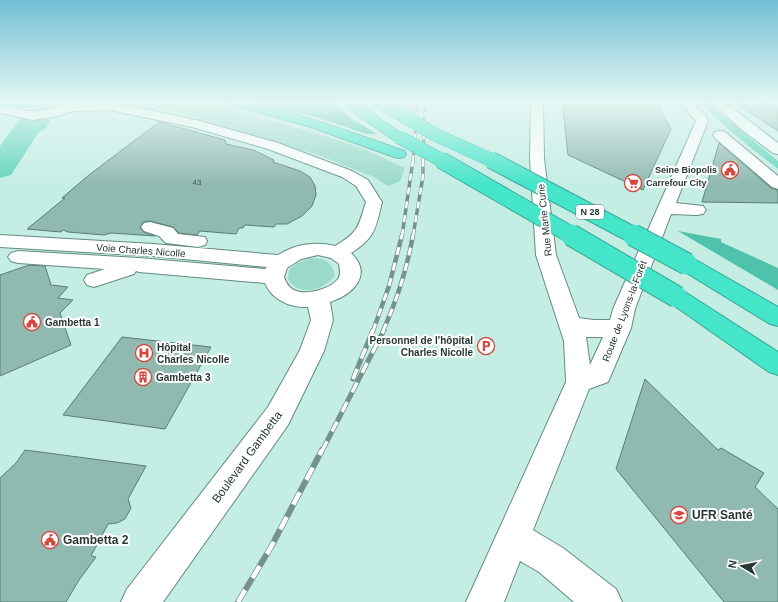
<svg xmlns="http://www.w3.org/2000/svg" width="778" height="602" viewBox="0 0 778 602" font-family="Arial,sans-serif">
<style>
.green{fill:#9bd9ca}
.forest{fill:#4fc2ac}
.water{fill:#61d3bc}
.lines{fill:none;stroke-linecap:round;stroke-linejoin:round}
.river{fill:#61d3bc;fill-rule:evenodd}
.building{fill:#90b9af;stroke:#577e75}
.minor-casing{stroke:#638b82;stroke-width:2}
.highway-casing{stroke:#3aa894;stroke-width:2}
.minor{fill:#fff;fill-rule:evenodd}
.highway{fill:#44e5c9;fill-rule:evenodd}
.rail-far4-casing{stroke:#75928b;stroke-width:3}
.rail-far3-casing{stroke:#75928b;stroke-width:3.5}
.rail-far2-casing{stroke:#75928b;stroke-width:4.5}
.rail-far1-casing{stroke:#75928b;stroke-width:5}
.rail-casing{stroke:#75928b;stroke-width:6}
.rail-far4{stroke:#fff;stroke-width:2;stroke-dasharray:5.5;stroke-linecap:butt}
.rail-far3{stroke:#fff;stroke-width:2.5;stroke-dasharray:7;stroke-linecap:butt}
.rail-far2{stroke:#fff;stroke-width:3;stroke-dasharray:8;stroke-linecap:butt}
.rail-far1{stroke:#fff;stroke-width:3.5;stroke-dasharray:11;stroke-linecap:butt}
.rail{stroke:#fff;stroke-width:4.5;stroke-dasharray:14;stroke-linecap:butt}
.highway-bridge-far2-casing{stroke:#3aa894;stroke-width:14;stroke-linecap:butt}
.highway-bridge-far1-casing{stroke:#3aa894;stroke-width:18;stroke-linecap:butt}
.highway-bridge-casing{stroke:#3aa894;stroke-width:23;stroke-linecap:butt}
.highway-bridge-far2{stroke:#44e5c9;stroke-width:13}
.highway-bridge-far1{stroke:#44e5c9;stroke-width:16}
.highway-bridge{stroke:#44e5c9;stroke-width:21}
.labels{text-anchor:middle;stroke-width:4;stroke-linejoin:round;paint-order:stroke}
.number-label{font-size:8px;fill:#405852}
.far-poi-label{font-size:9px;font-weight:bold;fill:#263733;stroke:#fff;text-anchor:end}
.shield{fill:#fff;stroke:#677370;stroke-width:1}
.shield-label{font-size:9px;font-weight:bold;fill:#263733}
.street-label{font-size:10px;fill:#263733;stroke:#fff}
.poi-label{font-size:10px;font-weight:bold;fill:#263733;stroke:#fff;text-anchor:start}
.near-street-label{font-size:12px;fill:#263733;stroke:#fff}
.near-poi-label{font-size:12px;font-weight:bold;fill:#263733;stroke:#fff;text-anchor:start}
</style>
<rect width="100%" height="100%" fill="#c4eee4"/>
<path class="green" d="M118 101H181L220 109 284 124 328 137 362 148 405 168 400 181 388 186 374 177 318 155 172 110Z
M310 258C325 258 332 261 335 276 322 291 300 297 288 279L289 270 297 263Z"/>
<path class="forest" d="M248 101H333L352 119 377 134H367L309 115Z
M678 231 721 239V242L778 268V290Z"/>
<path class="water" d="M698 101H707L727 119 778 161V169L736 136Z"/>
<g class="lines">
<path class="river" d="M36 114 46 116 50 122 46 128 38 133 11 175 0 178V146L18 121 26 116Z"/>
</g>
<path class="building" d="M562 101H656L671 129 643 190 568 155Z
M733 101H778V131Z
M159 122 225 140 226 144 253 150 274 160 273 162 300 171 310 177 315 186 316 195 312 206 302 216 287 224H276L274 227 245 225 243 228H239L236 234 200 231 197 235 179 233 173 227 150 221 143 222 140 228 144 232 155 236 111 233 104 235 68 232 63 230 61 232 27 229 65 198H62L89 175Z
M719 143 771 188 778 190V203L702 202Z
M29 265 45 266 51 285 68 287 58 298 73 300 60 313 71 345 0 376V275Z
M122 337 211 347 165 429 63 415Z
M645 379 718 450 721 448 764 473 755 487 778 509V602H724L616 469Z
M25 450 146 466 128 499 131 508 125 519 117 523 108 524 91 556 96 557 79 580 66 602H0V478L16 463Z"/>
<g class="lines">
<g class="minor-casing">
<path id="minor" d="M65 101H69L74 103 109 102 141 108 200 121 278 143 352 171 368 180 382 202C376 228 375 238 351 253 374 275 352 295 330 302L333 320 324 351 288 425 163 602H121L127 589 268 407 300 350 311 320 308 307C291 308 272 300 265 283L139 272 136 271 134 274 94 287 87 285 84 280 87 275 105 269 18 263 11 261 8 257 11 253 18 251 139 258 265 269 267 267 153 256 0 247V235L153 244 278 255C295 244 316 241 335 246 359 232 358 227 366 202L356 186 342 177 268 149 192 127 109 110 73 111 57 116 33 120 0 113V105C26 111 41 117 65 101ZM318 255 331 258 339 264C340 269 341 275 338 279 330 289 308 295 296 291 289 288 286 283 284 277L287 268 301 259Z
M531 101H543L544 159 556 255 579 318 593 320H610L613 309 696 121 678 101H690L704 114 708 121 676 203 703 206 706 210 703 214 697 215 671 214 635 309 631 328 608 382 589 389 533 530 563 548 616 589 622 602H574L539 572 520 561 504 602H466L566 382 564 341 536 255 530 159ZM586 337H603L590 365Z
M710 101H723L778 143V154L773 153 742 130Z
M720 131 725 132 778 176V189L772 187 715 138 713 135 715 132Z
M150 222 173 228 178 234 205 237 207 241 205 245 198 247 166 243 159 236 144 231 141 227 144 223Z"/>
</g>
<g class="highway-casing">
<path id="highway" d="M0 101H38L39 102 37 105 33 106 5 109 0 107Z
M224 101C244 98 265 106 284 111 325 123 365 137 404 151L406 154 404 157 399 158 394 157 311 127 226 103Z
M342 101H355L406 137 404 140H394L356 114Z
M687 258 694 259 778 307V326L770 324 680 269 677 264 680 259Z
M677 289 685 292 778 352V375L769 372 669 302 666 297 669 292Z"/>
</g>
<use href="#minor" class="minor"/>
<use href="#highway" class="highway"/>
<g class="rail-far4-casing">
<path id="rail-far4" d="M413 161 418 101
M423 161 425 101"/>
</g>
<g class="rail-far3-casing">
<path id="rail-far3" d="M402 236 413 160
M413 236 423 176V160"/>
</g>
<g class="rail-far2-casing">
<path id="rail-far2" d="M373 331 389 286 402 235
M383 331C397 300 407 269 413 235"/>
</g>
<g class="rail-far1-casing">
<path id="rail-far1" d="M353 379 373 330
M322 451 384 330"/>
</g>
<g class="rail-casing">
<path id="rail" d="M238 602 271 547 322 450"/>
</g>
<use href="#rail-far4" class="rail-far4"/>
<use href="#rail-far3" class="rail-far3"/>
<use href="#rail-far2" class="rail-far2"/>
<use href="#rail-far1" class="rail-far1"/>
<use href="#rail" class="rail"/>
<g class="highway-bridge-far2-casing">
<path id="highway-bridge-far2" d="M379 101 434 134 493 161
M399 137 443 161"/>
</g>
<g class="highway-bridge-far1-casing">
<path id="highway-bridge-far1" d="M441 160 573 236
M491 160 635 236"/>
</g>
<g class="highway-bridge-casing">
<path id="highway-bridge" d="M571 235 677 297
M633 235 687 264"/>
</g>
<use href="#highway-bridge-far2" class="highway-bridge-far2"/>
<use href="#highway-bridge-far1" class="highway-bridge-far1"/>
<use href="#highway-bridge" class="highway-bridge"/>
</g>
<linearGradient id="sky" x2="0" y2="1"><stop stop-color="#72c0d6"/><stop offset="0.55" stop-color="#e4f7f3"/><stop offset="1" stop-color="#e4f7f3" stop-opacity="0"/></linearGradient>
<rect width="778" height="185" fill="url(#sky)"/>
<defs>
<g id="civic-ring" transform="scale(0.9)"><circle r="9.5" fill="#fff" stroke="#d5473c" stroke-width="1.5"/><path d="M-.6-6.5H3V-4.5H.6V-3L4-1V1h2V6H-6V1h2V-1L-.6-3ZM-1.2 2.5V6h2.4V2.5Z" fill="#d5473c"/></g>
<g id="supermarket-ring" transform="scale(0.9)"><circle r="9.5" fill="#fff" stroke="#d5473c" stroke-width="1.5"/><path d="M-6-5.5h2.5l.6 2H6L4.5 2H-2.5L-4.4-4H-6ZM-1.5 3.2a1.3 1.3 0 1 0 .1 0ZM3 3.2a1.3 1.3 0 1 0 .1 0Z" fill="#d5473c"/></g>
<g id="parking-ring" transform="scale(0.9)"><circle r="9.5" fill="#fff" stroke="#d5473c" stroke-width="1.5"/><path d="M-3.5-5.5H1a3.5 3.5 0 0 1 0 7H-1V5.5H-3.5ZM-1-3.4V-.6H.8a1.4 1.4 0 0 0 0-2.8Z" fill="#d5473c"/></g>
<g id="hospital-ring" transform="scale(0.9)"><circle r="9.5" fill="#fff" stroke="#d5473c" stroke-width="1.5"/><path d="M-5-5h3v3.5h4V-5h3V5h-3V1.5h-4V5h-3Z" fill="#d5473c"/></g>
<g id="building-ring" transform="scale(0.9)"><circle r="9.5" fill="#fff" stroke="#d5473c" stroke-width="1.5"/><path d="M-4-6H4V6H1V3H-1V6H-4ZM-2.5-4.3h1.7v1.8h-1.7ZM.8-4.3h1.7v1.8H.8ZM-2.5-1h1.7V.8h-1.7ZM.8-1h1.7V.8H.8Z" fill="#d5473c"/></g>
<g id="university-ring" transform="scale(0.9)"><circle r="9.5" fill="#fff" stroke="#d5473c" stroke-width="1.5"/><path d="M0-5L7-2L0 1L-7-2ZM-4 1L0 2.5L4 1V4Q0 6-4 4Z" fill="#d5473c"/></g>
</defs>
<g fill-rule="evenodd">
<use href="#civic-ring" x="730" y="170"/>
<use href="#supermarket-ring" x="633" y="183"/>
<use href="#civic-ring" x="32" y="322"/>
<use href="#parking-ring" x="486" y="346"/>
<use href="#hospital-ring" x="144" y="353"/>
<use href="#building-ring" x="143" y="377"/>
<use href="#university-ring" x="679" y="515"/>
<use href="#civic-ring" x="50" y="540"/>
</g>
<g class="labels">
<g class="number-label">
<text x="197" y="185">43</text>
</g>
<g class="far-poi-label">
<text x="717" y="173">Seine Biopolis</text>
<text x="646" y="186" text-anchor="start">Carrefour City</text>
</g>
<rect class="shield" x="576" y="205" width="28" height="14" rx="3"/>
<g class="shield-label">
<text x="590" y="215">N 28</text>
</g>
<g class="street-label">
<text transform="translate(544 220) rotate(-96)" y="4">Rue Marie Curie</text>
<text transform="translate(141 250) rotate(4)" y="4">Voie Charles Nicolle</text>
<text transform="translate(624 311) rotate(-69)" y="4">Route de Lyons-la-Forêt</text>
</g>
<g class="poi-label">
<text x="45" y="326">Gambetta 1</text>
<text x="473" y="344" text-anchor="end">Personnel de l'hôpital<tspan x="473" dy="12">Charles Nicolle</tspan></text>
<text x="157" y="351">Hôpital<tspan x="157" dy="12">Charles Nicolle</tspan></text>
<text x="156" y="381">Gambetta 3</text>
</g>
<g class="near-street-label">
<text transform="translate(247 457) rotate(-54)" y="4">Boulevard Gambetta</text>
</g>
<g class="near-poi-label">
<text x="692" y="519">UFR Santé</text>
<text x="63" y="544">Gambetta 2</text>
</g>
</g>
<g transform="translate(742 566) rotate(280)" stroke="#ffffff" stroke-width="3" paint-order="stroke">
<path d="M0-3L7 15L0 10L-7 15Z" fill="#263733"/>
<text y="-6" font-size="11" font-weight="bold" text-anchor="middle" fill="#263733">N</text>
</g>
</svg>
